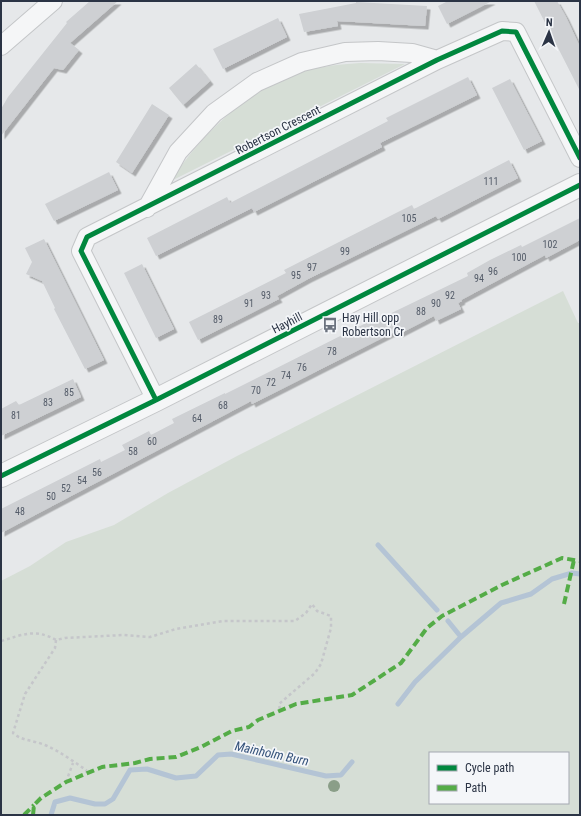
<svg xmlns="http://www.w3.org/2000/svg" width="581" height="816" viewBox="0 0 581 816" font-family="'Roboto Condensed',sans-serif">
<style>
.green{fill:#d6ded6;fill-rule:evenodd}
.lines{fill:none;stroke-linecap:round;stroke-linejoin:round}
.stream{stroke:#b4c4d5;stroke-width:5}
.building{fill:#ced0d3;filter:url(#shadow)}
.minor-casing{stroke:#c4c6c8;stroke-width:20}
.tertiary-casing{stroke:#c4c6c8;stroke-width:24}
.path{stroke:#c5c6ca;stroke-width:2.5;stroke-dasharray:3 3;stroke-linecap:butt}
.minor{stroke:#f5f6f7;stroke-width:18}
.tertiary{stroke:#f5f6f7;stroke-width:22}
.quiet{stroke:#54ac47;stroke-width:4;stroke-dasharray:8 4;stroke-linecap:butt}
.cycleway-casing{stroke:#f4f6f9;stroke-width:8}
.cycleway{stroke:#00873e;stroke-width:5}
.tree{fill:#8a9e88}
.labels{text-anchor:middle;stroke-width:3.5;stroke-linejoin:round;paint-order:stroke}
.number-label{font-size:10px;fill:#545c69}
.street-label{font-size:12px;fill:#2b3445;stroke:#f4f6f9}
.poi-label{font-size:12px;fill:#2b3445;stroke:#f4f6f9;text-anchor:start}
.water-label{font-size:13px;font-style:italic;fill:#34527a;stroke:#f4f6f9}
</style>
<defs>
<filter id="shadow"><feDropShadow dx="3.5" dy="3.5" stdDeviation="0" flood-color="#0004"/></filter>
</defs>
<rect width="100%" height="100%" fill="#e6e8ea"/>
<path class="green" d="M360 63 405 64 171 181C197 140 242 95 288 76 311 67 335 65 360 63Z
M563 291 578 323H580V815H1V581L30 566 66 542 114 525 168 493 237 456ZM430 753H568V803H430Z"/>
<g class="lines">
<path class="stream" d="M378 545 437 610
M448 621 461 637
M398 704 415 682 461 637 501 603 531 594 552 579 572 573 580 574
M51 815 55 802 70 798 95 804H105L113 799 130 770 147 769 176 778 196 776 218 755 231 754 326 776 341 775 352 762"/>
</g>
<path class="building" d="M90 1H118L70 43 79 50 63 70 54 68 1 136V109L8 97 67 23 66 22Z
M448 1H492L447 24 438 6Z
M534 1H557L566 17 580 47V91Z
M356 2 427 6 425 26 337 21 338 26 304 32 299 14 356 3Z
M278 18 287 37 223 69 213 49Z
M196 64 210 81 183 105 169 88Z
M468 77 477 95 380 143 382 147 254 212 252 208 156 256 147 238 227 197 230 203 388 121 386 118Z
M510 79 542 141 524 150 492 88Z
M152 104 169 115 132 173 116 162Z
M509 160 518 178 438 219 436 216 308 279 277 296 279 299 198 340 189 322 286 273 284 270 396 213 412 205 414 209Z
M109 172 118 190 54 221 45 204Z
M580 218V240L546 258 545 255 461 300 462 301 458 303 461 309 436 321 434 316 399 334 398 330 252 404 251 401 1 533V509L100 459 101 462 125 450 122 445 149 431 151 435 174 423 172 419 225 393V394L368 322 374 319 375 321 468 276 467 273 490 260 521 245 522 247Z
M44 239 104 360 85 369 54 309 55 308 42 281 26 274 32 262 25 248Z
M142 264 174 329 156 338 124 273Z
M73 379 81 397 1 436V409L16 401 19 405Z"/>
<g class="lines">
<g class="minor-casing">
<path id="minor" d="M1 46 53 1
M147 208 178 152 214 113 257 82 302 62 345 52 378 51 412 53 437 60
M156 400 81 251 87 237 437 60 502 31 516 32 580 158"/>
</g>
<g class="tertiary-casing">
<path id="tertiary" d="M1 476 156 400 580 185"/>
</g>
<path class="path" d="M56 640 55 648 25 694 13 733C22 741 33 740 45 745 59 751 73 761 86 770L87 774
M1 641C22 635 35 628 56 640L65 638 123 635 150 637 176 629 223 621H295L306 613 312 604 317 611 331 616V628L321 664 315 673 279 704 280 711
M66 782 73 763"/>
<use href="#minor" class="minor"/>
<use href="#tertiary" class="tertiary"/>
<path class="quiet" d="M564 604 574 560
M24 815 34 805
M33 815 34 805 41 798 66 782 102 767 135 763 150 759 176 757 201 747 232 731 249 727 258 720 296 704 352 695 401 663 427 628 442 616 502 585 562 558 580 561"/>
<g class="cycleway-casing">
<path id="cycleway" d="M156 400 81 251 87 237 437 60 502 31 516 32 580 158
M1 476 156 400 580 185"/>
</g>
<use href="#cycleway" class="cycleway"/>
</g>
<circle class="tree" cx="334" cy="786" r="6"/>
<defs>
<g id="bus-bare" transform="scale(1.2)"><path d="M-5-6H5V4H4V6H2V4H-2V6H-4V4H-5ZM-3.5-4V0h7V-4ZM-3.5 1.2v1.5H-2V1.2ZM2 1.2v1.5H3.5V1.2Z" fill="#6c737f" stroke="#f4f6f9" stroke-width="2.5" paint-order="stroke"/></g>
</defs>
<g fill-rule="evenodd">
<use href="#bus-bare" x="330" y="325"/>
</g>
<g class="labels">
<g class="number-label">
<text x="491" y="185">111</text>
<text x="409" y="222">105</text>
<text x="550" y="248">102</text>
<text x="345" y="255">99</text>
<text x="519" y="261">100</text>
<text x="312" y="271">97</text>
<text x="493" y="275">96</text>
<text x="296" y="279">95</text>
<text x="479" y="282">94</text>
<text x="266" y="299">93</text>
<text x="450" y="299">92</text>
<text x="249" y="307">91</text>
<text x="436" y="307">90</text>
<text x="421" y="315">88</text>
<text x="218" y="323">89</text>
<text x="332" y="355">78</text>
<text x="302" y="371">76</text>
<text x="286" y="379">74</text>
<text x="271" y="386">72</text>
<text x="256" y="394">70</text>
<text x="69" y="396">85</text>
<text x="48" y="406">83</text>
<text x="223" y="409">68</text>
<text x="16" y="419">81</text>
<text x="197" y="422">64</text>
<text x="152" y="445">60</text>
<text x="133" y="455">58</text>
<text x="97" y="476">56</text>
<text x="82" y="484">54</text>
<text x="66" y="492">52</text>
<text x="51" y="500">50</text>
<text x="20" y="515">48</text>
</g>
<g class="street-label">
<text transform="translate(278 130) rotate(-27)" y="4">Robertson Crescent</text>
<text transform="translate(287 323) rotate(-27)" y="4">Hayhill</text>
</g>
<g class="poi-label">
<text x="342" y="322">Hay Hill opp<tspan x="342" dy="14">Robertson Cr</tspan></text>
</g>
<g class="water-label">
<text transform="translate(272 753) rotate(12)" y="5">Mainholm Burn</text>
</g>
</g>
<rect width="581" height="816" fill="none" stroke="#2b3445" stroke-width="4"/>
<rect x="429" y="752" width="140" height="52" fill="#f4f6f9" stroke="#a4a8b1"/>
<rect x="437" y="765" width="20" height="6" fill="#00873e" stroke="#a4a8b1"/>
<text x="465" y="772" font-size="12" fill="#2b3445">Cycle path</text>
<rect x="437" y="785" width="20" height="6" fill="#54ac47" stroke="#a4a8b1"/>
<text x="465" y="792" font-size="12" fill="#2b3445">Path</text>
<g transform="translate(549 32) rotate(2)" stroke="#f4f6f9" stroke-width="3" paint-order="stroke">
<path d="M0-3L7 15L0 10L-7 15Z" fill="#2b3445"/>
<text y="-6" font-size="11" font-weight="bold" text-anchor="middle" fill="#2b3445">N</text>
</g>
</svg>
